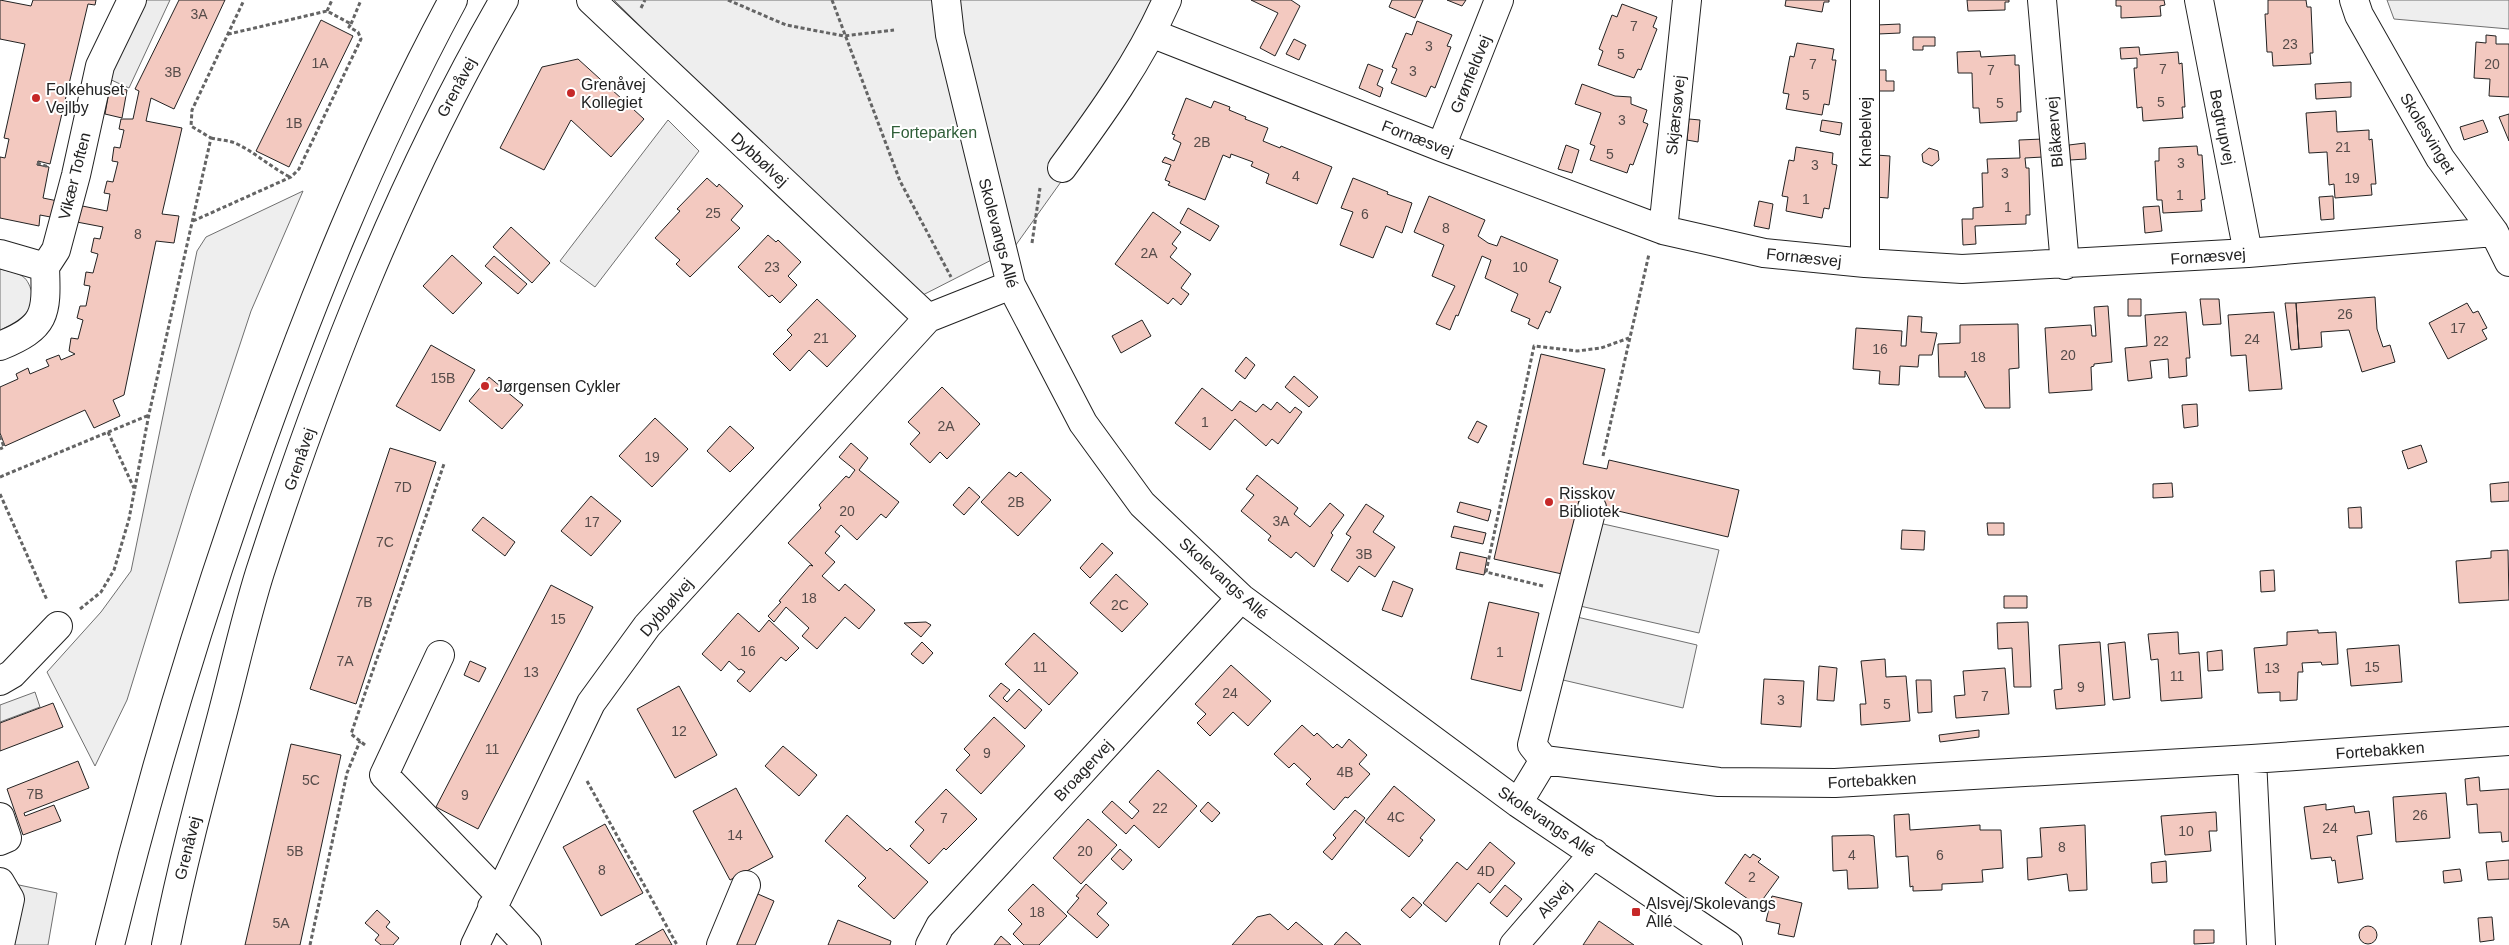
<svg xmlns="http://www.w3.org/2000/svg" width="2509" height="945" viewBox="0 0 2509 945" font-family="Arial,sans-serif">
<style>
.green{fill:#eee;stroke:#6f6f6f}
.parking{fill:#ededed;stroke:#6f6f6f}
.building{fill:#f3c9c0;stroke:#222}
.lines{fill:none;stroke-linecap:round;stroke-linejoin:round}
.minor-casing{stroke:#222;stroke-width:30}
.major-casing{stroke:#222;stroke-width:30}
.path{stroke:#646464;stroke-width:3;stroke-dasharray:4 2.5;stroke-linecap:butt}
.minor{stroke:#fff;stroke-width:28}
.major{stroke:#fff;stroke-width:28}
.poi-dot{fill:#c62828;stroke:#fff;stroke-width:2}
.labels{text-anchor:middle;stroke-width:4;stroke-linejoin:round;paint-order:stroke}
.number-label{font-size:14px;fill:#564c4a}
.street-label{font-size:16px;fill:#222;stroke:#fff}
.poi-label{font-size:16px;fill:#222;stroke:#fff;text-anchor:start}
.park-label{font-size:16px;fill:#2f5e38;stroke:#fff}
</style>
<rect width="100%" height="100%" fill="#fff"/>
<path class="green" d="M614 0H1180L1138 74 1013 249 915 299Z
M2387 0H2509V29L2394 19Z
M303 191 251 311 190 496 127 700 95 766 47 672 101 612 131 571 197 251 206 237Z
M0 269C27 275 27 276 35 302L21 321 0 330Z"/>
<path class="parking" d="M142 0H170L129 88 107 78Z
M668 120 699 151 595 287 560 261Z
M1599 523 1719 550 1699 633 1580 606Z
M1577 617 1697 645 1683 708 1563 680Z
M35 692 40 707 0 722V705Z
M0 881 57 893 48 945H0Z"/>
<path class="building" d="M0 0 31 6 33 0H96L95 5 88 4 50 164 38 161 37 165 49 167 43 198 107 211 110 194 104 193 107 181 113 182 118 162 112 161 114 147 120 148 124 130 119 129 121 119H133L139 91 135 89 179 0H225L174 109 151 98 146 121 182 128 162 214 179 216 174 243 156 241 124 395 113 400 120 416 94 428 85 410 5 446 0 433V387L18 379 16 374 28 368 30 374 49 366 46 360 59 355 61 360 75 354 69 351 71 338 78 339 83 320 77 318 80 306H86L90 286 84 285 86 272 93 273 98 254 91 252 94 238 100 239 103 227 40 215 39 226 0 218V157L5 158 9 139 4 138 25 44 0 39Z
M1251 0H1291L1300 6 1275 56 1260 48 1278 13Z
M1392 0H1423L1415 18 1389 7Z
M1447 0H1466L1462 6Z
M1786 0H1829V2H1824L1822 12 1785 6Z
M1967 0H2009V2H2005V10L1968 11Z
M2116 0H2164L2165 5 2160 6 2161 16 2121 18V6H2116Z
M2268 0H2306L2307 7H2311L2313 53H2310L2311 64 2273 66 2272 52H2267L2265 14H2268Z
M1622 4 1657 17 1653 27 1657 29 1641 70 1638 69 1634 78 1598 65 1603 51 1599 49 1612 15 1617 17Z
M321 20 353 36 289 167 256 151Z
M1417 21 1452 35 1447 46 1451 47 1435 88 1431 86 1426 97 1391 83 1397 69 1392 67 1406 33 1412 35Z
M1900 24V33L1878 34 1877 25Z
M2486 35 2496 36V44H2509V97L2489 96 2490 79 2474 78 2476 42 2486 43Z
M1913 37H1935V46H1923V50H1913Z
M1294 39 1306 45 1299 60 1286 54Z
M1797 43 1834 49 1832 60H1836L1829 105 1824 104 1822 115 1786 109 1789 94 1783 93 1790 56 1794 57Z
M2139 47 2140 55 2178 52 2179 64 2182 63 2185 107H2182L2183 118 2143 121 2142 107 2137 108 2134 68H2137V58L2121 59 2120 48Z
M1980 51 1981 57 2015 55V65H2019L2021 112H2017V121L1980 123 1979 108H1973L1972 73H1958L1957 52Z
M578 59 644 119 611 157 571 120 544 170 500 148 542 67Z
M1368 64 1383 70 1377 85 1383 88 1380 97 1359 88Z
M1877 70H1886V81H1894V91H1877Z
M2351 82V97L2316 99 2315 84Z
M1582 84 1615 96 1631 97V104L1647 110 1643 122 1648 124 1633 165 1630 164 1627 173 1590 160 1595 146 1590 144 1601 113 1575 104Z
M110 86 127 90 122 118 105 114Z
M1186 98 1211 108 1214 101 1230 107 1229 110 1246 117 1245 119 1268 128 1263 141 1280 148 1281 146 1332 167 1317 204 1266 183 1269 174 1251 166 1253 162 1231 154 1230 158 1223 155 1205 200 1168 185 1170 182 1165 180 1171 165 1162 162 1165 157 1174 161 1181 143 1173 139 1175 135 1172 134Z
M2336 111 2337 132 2369 130V140L2372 139 2376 184H2371L2372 195 2335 198 2334 184 2329 185 2327 152 2309 153 2306 113Z
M2509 114V141L2499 117Z
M1689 119 1700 120 1698 142 1687 140Z
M1822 120 1842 123 1840 135 1820 131Z
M2483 120 2488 132 2464 140 2460 127Z
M2043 139V157L2025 158 2026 168H2029L2030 215H2026V224L1975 226 1976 244 1963 245 1962 219H1973V208L1983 207 1982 173H1988L1987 159 2020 158 2019 140Z
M2085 143 2086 159 2070 160 2069 145Z
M1566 145 1579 150 1572 173 1558 169Z
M2197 146 2198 155H2202L2205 199 2201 200 2202 211 2163 213 2162 200H2157L2155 161H2159V148Z
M1796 147 1833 153 1832 164 1837 165 1829 209 1824 208 1822 218 1786 211 1788 197 1782 196 1789 160 1794 161Z
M1929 148 1938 151 1939 160 1932 166 1923 162 1922 154Z
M1876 155 1890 156 1888 198 1875 197Z
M707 178 717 187 719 184 743 206 731 220 740 228 690 277 676 264 680 260 655 238 680 211 677 209Z
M1353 178 1388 192 1387 194 1412 203 1402 233 1386 226 1373 258 1340 245 1353 212 1341 208Z
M1429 196 1485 220 1478 236 1488 243 1497 246 1501 236 1558 260 1549 282 1561 287 1550 313 1546 311 1538 329 1528 324 1530 319 1511 311 1518 294 1485 278 1491 260 1482 256 1458 316 1456 315 1450 330 1436 324 1455 286 1432 276 1444 245 1414 232Z
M2333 196 2334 219 2321 220 2319 197Z
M1759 201 1773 204 1769 229 1754 226Z
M2159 206 2162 231 2145 233 2143 207Z
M1188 208 1219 226 1210 241 1180 223Z
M1153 212 1181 232 1172 244 1177 248 1170 257 1191 274 1181 288 1189 294 1181 305 1173 298 1168 304 1115 264Z
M511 227 550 263 532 283 493 247Z
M768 235 776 242 778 240 801 262 788 276 797 285 780 303 772 295 769 297 738 267Z
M452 255 482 283 453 314 423 286Z
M494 256 527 284 518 294 485 266Z
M2375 297 2377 329 2383 347 2390 345 2395 362 2362 372 2349 330 2321 332 2322 347 2299 349 2296 303Z
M817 299 856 336 827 367 809 350 790 371 773 354 792 335 787 330Z
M2128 299H2141V316H2128Z
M2200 299H2219L2221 324 2203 325Z
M2285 303H2296L2299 349 2291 350Z
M2467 303 2473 313 2478 311 2487 328 2482 330 2487 339 2448 359 2429 323Z
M2108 306 2112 362 2094 364V366L2091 367 2092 390 2049 393 2045 328 2091 325 2092 336H2096L2094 307Z
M2186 312 2190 358H2186L2187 376 2169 378 2168 359 2150 361 2152 378 2128 381 2125 348 2147 346 2145 315Z
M2274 312 2282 389 2249 391 2246 355 2231 356 2228 315Z
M1908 316 1922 317 1921 332 1937 333 1932 355H1919L1918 367 1900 366 1899 385 1879 384 1880 371 1853 369 1856 328 1902 331 1901 346H1906Z
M1142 320 1151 336 1121 353 1112 336Z
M2018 324 2019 368 2009 369 2010 408H1985L1965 371V377H1939L1938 344 1960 343V325Z
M431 345 475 370 440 431 396 406Z
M1541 354 1605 369 1583 464 1607 469 1609 460 1739 490 1728 537 1597 506 1598 500 1580 496 1562 574 1494 559Z
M1246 357 1255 365 1245 379 1235 371Z
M1294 376 1318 397 1309 407 1285 387Z
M489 377 523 405 502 429 469 401Z
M942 387 980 424 947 459 940 452 930 463 910 444 920 433 908 422Z
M1202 388 1232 411 1240 401 1256 412 1263 404 1271 410 1277 402 1290 413 1295 407 1302 412 1278 444 1272 439 1266 446 1235 419 1210 450 1175 423Z
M2197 404 2198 426 2184 428 2182 405Z
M655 418 688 449 652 487 619 456Z
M1477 421 1487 426 1478 443 1468 438Z
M730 426 754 448 730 472 707 451Z
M851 443 868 458 859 470 899 502 886 518 881 514 857 540 841 525 835 532 840 536 825 553 835 562 822 576 839 591 845 584 875 610 859 629 845 617 817 649 802 636 809 628 786 607 774 622 768 616 781 602 779 601 810 565 813 566 788 543 821 508 819 505 846 476 849 478 855 470 839 457Z
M2421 445 2427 462 2408 469 2402 451Z
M390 448 436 462 356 704 310 689Z
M1009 472 1016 477 1021 472 1051 500 1018 536 981 502Z
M1257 475 1298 508 1294 514 1310 527 1330 503 1344 515 1331 533 1333 535 1314 567 1296 552 1291 558 1268 540 1271 536 1241 511 1254 495 1246 489Z
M2509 482V501L2491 502 2490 484Z
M2172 483 2173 497 2153 498V484Z
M969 487 980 497 964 515 953 505Z
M591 496 621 521 591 556 561 531Z
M1460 502 1491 510 1488 521 1457 512Z
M1366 504 1384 516 1373 532 1395 547 1375 577 1359 566 1348 582 1331 570 1351 537 1346 534Z
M2361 507 2362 528H2349L2348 508Z
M483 517 515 542 505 556 472 530Z
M1987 523H2004V535H1988Z
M1454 526 1486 533 1483 544 1451 537Z
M1902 530 1925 531 1924 550 1901 549Z
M1102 543 1113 553 1090 578 1080 568Z
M2508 550 2509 600 2459 603 2456 561 2491 558V551Z
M1460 552 1487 558 1484 575 1456 569Z
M2274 570 2275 591 2261 592 2260 571Z
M1116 574 1148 604 1122 632 1090 603Z
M1393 581 1413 589 1402 617 1382 610Z
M551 585 593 607 478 829 436 807Z
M2004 596H2027V608H2004Z
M1489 602 1539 613 1521 691 1471 679Z
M738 613 759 632 769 620 799 648 786 661 781 657 750 692 737 681 745 672 741 669 739 670 729 661 721 671 702 654Z
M926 622 931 625 921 637 904 623Z
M2028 622 2031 687H2014L2012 648 1998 649 1997 623Z
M2318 630V633L2336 632 2338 664 2322 665 2321 662 2302 663 2303 672H2298L2297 700 2280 701V692L2258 693 2254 648 2287 645V632Z
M2178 632 2179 654 2199 652 2202 698 2161 701 2158 659 2151 660 2148 634Z
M1034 633 1078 673 1049 705 1005 664Z
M922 642 933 653 923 664 911 654Z
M2100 642 2105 705 2056 709 2054 690 2062 689 2059 645Z
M2125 642 2130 698 2113 700 2108 644Z
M2399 645 2402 682 2351 686 2347 649Z
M2222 650 2223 670 2208 671 2207 652Z
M1885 659 1886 677 1906 676 1910 721 1861 725 1860 704H1866L1861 661Z
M470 661 486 668 479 682 464 675Z
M1231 665 1271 701 1248 726 1233 712 1210 736 1197 723 1206 714 1195 704Z
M1819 666 1837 668 1834 701 1817 700Z
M2005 668 2009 714 1956 718 1954 696 1965 695 1963 671Z
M1764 679 1804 681 1801 727 1761 724Z
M1916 680H1931L1932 712 1918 713Z
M1001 683 1010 690 1003 698 1007 702 1019 689 1042 710 1025 729 989 696Z
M679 686 717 755 675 778 637 709Z
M53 703 63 727 0 751V723Z
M994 717 1025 746 981 794 956 770 970 755 964 749Z
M1302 725 1314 736 1317 733 1333 748 1337 744 1342 748 1349 739 1367 755 1359 764 1370 774 1348 798 1345 797 1334 810 1306 784 1311 779 1294 763 1289 768 1274 754Z
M1979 730V737L1940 742 1939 735Z
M291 744 341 755 300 945H245Z
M783 746 817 775 799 796 765 766Z
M78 761 89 788 24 813 25 816 54 805 61 821 23 835 7 789Z
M1158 770 1197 806 1159 848 1134 825 1126 834 1102 812 1112 801 1132 819 1139 811 1129 802Z
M2479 777 2480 791 2509 789V841L2502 842 2501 832 2479 833 2477 804 2467 805 2465 779Z
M1394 786 1435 820 1420 838 1423 840 1409 857 1365 822Z
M736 788 773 857 730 880 693 811Z
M946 789 977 819 946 850 944 848 929 864 910 846 924 830 915 822Z
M2446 793 2450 838 2396 842 2393 797Z
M1208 802 1220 813 1212 822 1200 811Z
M2326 804V810L2354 806 2355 813 2369 811 2372 834 2357 836 2363 879 2338 883 2335 860 2332 861 2331 857 2311 859 2304 807Z
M1355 810 1365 818 1332 860 1323 852 1336 838 1333 835Z
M2216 812 2217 831H2209L2211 851 2165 855 2161 816Z
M1909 814 1910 830 1980 825V830H2001L2003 868 1982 870 1983 882 1942 884V890L1913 891V886L1910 887 1908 856 1896 857 1894 815Z
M847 815 887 851 890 848 928 882 894 919 858 886 866 878 825 841Z
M1088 819 1117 845 1081 884 1053 858Z
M605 824 643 893 601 916 563 847Z
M2085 825 2087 890 2069 891 2067 874 2028 880 2027 858 2042 857 2040 828Z
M1869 835 1874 836 1878 888 1848 889 1847 870 1833 871 1832 836Z
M1490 842 1515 863 1490 893 1478 883 1446 922 1423 903 1457 862 1467 870Z
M1120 849 1132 860 1123 870 1111 859Z
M1745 854 1750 858 1753 854 1761 859 1758 862 1779 877 1758 906 1725 883Z
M2509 860V879L2488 880 2486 862Z
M2166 861 2167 882 2152 883 2151 863Z
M2460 869 2462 881 2444 883 2443 871Z
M1033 884 1067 916 1039 945H1024L1013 934 1022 924 1008 910Z
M1086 884 1107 903 1097 914 1109 925 1097 938 1067 912 1079 898 1076 896Z
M1505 885 1522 899 1507 917 1490 903Z
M751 891 774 901 755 945H729Z
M1772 896 1802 903 1794 937 1778 934 1780 924 1766 921Z
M1413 897 1422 905 1410 918 1401 910Z
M377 910 390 922 386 927 399 938 393 945H381L375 940 379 935 365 923Z
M1270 914 1288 930 1296 922 1323 945H1232L1257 917Z
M2492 917 2494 940 2480 942 2478 918Z
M838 920 891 941 890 945H828Z
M1599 921 1634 945H1583Z
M2359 935a9 9 0 1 1 18 0a9 9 0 1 1-18 0Z
M663 929 672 945H635Z
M2194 930H2214V943L2194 944Z
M1346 932 1361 945H1334Z
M1001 936 1011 945H994Z"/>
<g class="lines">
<g class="minor-casing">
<path id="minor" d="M591 0 928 318
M946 0 950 35 1011 285 1083 423 1142 504 1241 598 1518 803 1728 945
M1865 0V263
M2042 0 2065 265
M2199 0 2248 253
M2354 0 2359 15 2440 158 2494 232 2509 262
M1151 33 1441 147 1663 230 1764 253 1865 263 1962 269 2248 253 2494 232
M1441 147 1499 0
M1062 168C1101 115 1140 61 1167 0
M1663 230 1687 0
M0 254 45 267 56 250 76 175 100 66 132 0
M0 346C46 327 47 315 45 267
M440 655 384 775 499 894
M0 681 12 674 58 626
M2252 759 2261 945
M1544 760 1532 745 1592 508
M1518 803 1544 760 1719 782 1835 783 2252 759 2509 741
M0 817 7 838 0 841
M0 882 10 899 0 945
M492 907 527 945
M475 945 591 703 647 626 928 318 1011 285
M721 945 746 885
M930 945 940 926 1241 598
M1514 945 1594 853"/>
</g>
<g class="major-casing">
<path id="major" d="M110 945C149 786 196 629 250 475 307 312 371 152 453 0
M166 945C181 869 201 794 221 719 234 670 245 620 260 572 324 374 400 180 504 0"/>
</g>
<path class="path" d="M728 0 786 25 844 36 894 30
M832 0 900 181 951 277
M641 8 645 0
M327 11 332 0
M351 24 361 0
M211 138C219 140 227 140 235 143 255 152 270 167 290 177
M37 163 49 167
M193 221 291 177 299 169 361 39 358 32 349 27 351 24 327 11 229 34
M1032 243 1040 188
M108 432 134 488
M0 436 4 447 0 449
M1603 456 1649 254
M0 477 149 415
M0 494 47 600
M1543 586 1486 572 1534 346 1577 351 1601 348 1629 338
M80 609 101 592 114 570 129 519 149 414 211 138 191 126 192 110 244 0
M365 745 351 734 444 464
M587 781 677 945
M310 945 347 773 360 741"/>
<use href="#minor" class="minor"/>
<use href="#major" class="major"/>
</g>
<g class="poi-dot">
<circle cx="571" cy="93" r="5"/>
<circle cx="36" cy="98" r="5"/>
<circle cx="485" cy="386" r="5"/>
<circle cx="1549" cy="502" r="5"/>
<rect x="1631" y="907" width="10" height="10" rx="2.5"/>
</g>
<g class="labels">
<g class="number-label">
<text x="199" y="19">3A</text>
<text x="1634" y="31">7</text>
<text x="2290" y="49">23</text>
<text x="1429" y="51">3</text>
<text x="1621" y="59">5</text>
<text x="320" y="68">1A</text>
<text x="1813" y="69">7</text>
<text x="2492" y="69">20</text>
<text x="2163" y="74">7</text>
<text x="1991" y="75">7</text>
<text x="1413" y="76">3</text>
<text x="173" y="77">3B</text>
<text x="1806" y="100">5</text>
<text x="2161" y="107">5</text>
<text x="2000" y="108">5</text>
<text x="1622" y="125">3</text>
<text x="294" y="128">1B</text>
<text x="1202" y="147">2B</text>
<text x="2343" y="152">21</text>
<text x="1610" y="159">5</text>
<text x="2181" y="168">3</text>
<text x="1815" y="170">3</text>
<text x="2005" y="178">3</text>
<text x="1296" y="181">4</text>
<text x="2352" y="183">19</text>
<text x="2180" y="200">1</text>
<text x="1806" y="204">1</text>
<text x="2008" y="212">1</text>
<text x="713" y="218">25</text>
<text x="1365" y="219">6</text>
<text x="1446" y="233">8</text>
<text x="138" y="239">8</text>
<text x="1149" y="258">2A</text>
<text x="772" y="272">23</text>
<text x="1520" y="272">10</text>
<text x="2345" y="319">26</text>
<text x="2458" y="333">17</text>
<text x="821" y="343">21</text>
<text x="2252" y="344">24</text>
<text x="2161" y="346">22</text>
<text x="1880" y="354">16</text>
<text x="2068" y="360">20</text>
<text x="1978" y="362">18</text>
<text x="443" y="383">15B</text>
<text x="1205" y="427">1</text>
<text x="946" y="431">2A</text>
<text x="652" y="462">19</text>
<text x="403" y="492">7D</text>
<text x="1016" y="507">2B</text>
<text x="847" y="516">20</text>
<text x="1281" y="526">3A</text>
<text x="592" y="527">17</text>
<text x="385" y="547">7C</text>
<text x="1364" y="559">3B</text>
<text x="809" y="603">18</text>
<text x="364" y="607">7B</text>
<text x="1120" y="610">2C</text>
<text x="558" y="624">15</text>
<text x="748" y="656">16</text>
<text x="1500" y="657">1</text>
<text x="345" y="666">7A</text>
<text x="1040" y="672">11</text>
<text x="2372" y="672">15</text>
<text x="2272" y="673">13</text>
<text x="531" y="677">13</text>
<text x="2177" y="681">11</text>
<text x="2081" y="692">9</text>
<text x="1230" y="698">24</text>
<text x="1985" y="701">7</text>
<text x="1781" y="705">3</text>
<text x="1887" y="709">5</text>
<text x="679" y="736">12</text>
<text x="492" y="754">11</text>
<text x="987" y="758">9</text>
<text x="1345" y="777">4B</text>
<text x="311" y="785">5C</text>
<text x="35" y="799">7B</text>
<text x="465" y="800">9</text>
<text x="1160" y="813">22</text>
<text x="2420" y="820">26</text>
<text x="1396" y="822">4C</text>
<text x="944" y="823">7</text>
<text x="2330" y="833">24</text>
<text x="2186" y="836">10</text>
<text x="735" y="840">14</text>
<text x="2062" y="852">8</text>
<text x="295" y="856">5B</text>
<text x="1085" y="856">20</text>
<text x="1852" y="860">4</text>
<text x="1940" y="860">6</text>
<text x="602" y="875">8</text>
<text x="1486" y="876">4D</text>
<text x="1752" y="882">2</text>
<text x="1037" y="917">18</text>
<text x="281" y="928">5A</text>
</g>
<g class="street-label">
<text transform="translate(1470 74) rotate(-68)" y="6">Grønfeldvej</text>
<text transform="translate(456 87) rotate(-62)" y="6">Grenåvej</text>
<text transform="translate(1675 115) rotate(-84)" y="6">Skjærsøvej</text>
<text transform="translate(2223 127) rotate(79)" y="6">Begtrupvej</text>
<text transform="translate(1865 132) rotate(-90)" y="6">Knebelvej</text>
<text transform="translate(2054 132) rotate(-95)" y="6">Blåkærvej</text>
<text transform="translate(2428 133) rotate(59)" y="6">Skolesvinget</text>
<text transform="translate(1418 138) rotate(21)" y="6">Fornæsvej</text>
<text transform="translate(760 159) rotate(43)" y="6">Dybbølvej</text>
<text transform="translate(74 176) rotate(-76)" y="6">Vikær Toften</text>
<text transform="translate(999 233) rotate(75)" y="6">Skolevangs Allé</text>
<text transform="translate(2208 256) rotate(-4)" y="6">Fornæsvej</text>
<text transform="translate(1804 257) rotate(6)" y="6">Fornæsvej</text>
<text transform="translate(299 459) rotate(-71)" y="6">Grenåvej</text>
<text transform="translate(1224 578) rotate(42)" y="6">Skolevangs Allé</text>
<text transform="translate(666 607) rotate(-49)" y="6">Dybbølvej</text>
<text transform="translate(2380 750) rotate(-4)" y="6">Fortebakken</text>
<text transform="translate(1083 770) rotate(-47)" y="6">Broagervej</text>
<text transform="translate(1872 780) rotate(-3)" y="6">Fortebakken</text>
<text transform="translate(1547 821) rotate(34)" y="6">Skolevangs Allé</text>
<text transform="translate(187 848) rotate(-76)" y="6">Grenåvej</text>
<text transform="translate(1554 899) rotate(-49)" y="6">Alsvej</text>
</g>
<g class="poi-label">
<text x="581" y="90">Grenåvej<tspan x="581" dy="18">Kollegiet</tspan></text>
<text x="46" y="95">Folkehuset<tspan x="46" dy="18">Vejlby</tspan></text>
<text x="495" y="392">Jørgensen Cykler</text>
<text x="1559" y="499">Risskov<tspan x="1559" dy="18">Bibliotek</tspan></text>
<text x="1646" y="909">Alsvej/Skolevangs<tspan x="1646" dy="18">Allé</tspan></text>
</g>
<g class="park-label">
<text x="934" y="138">Forteparken</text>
</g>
</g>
</svg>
